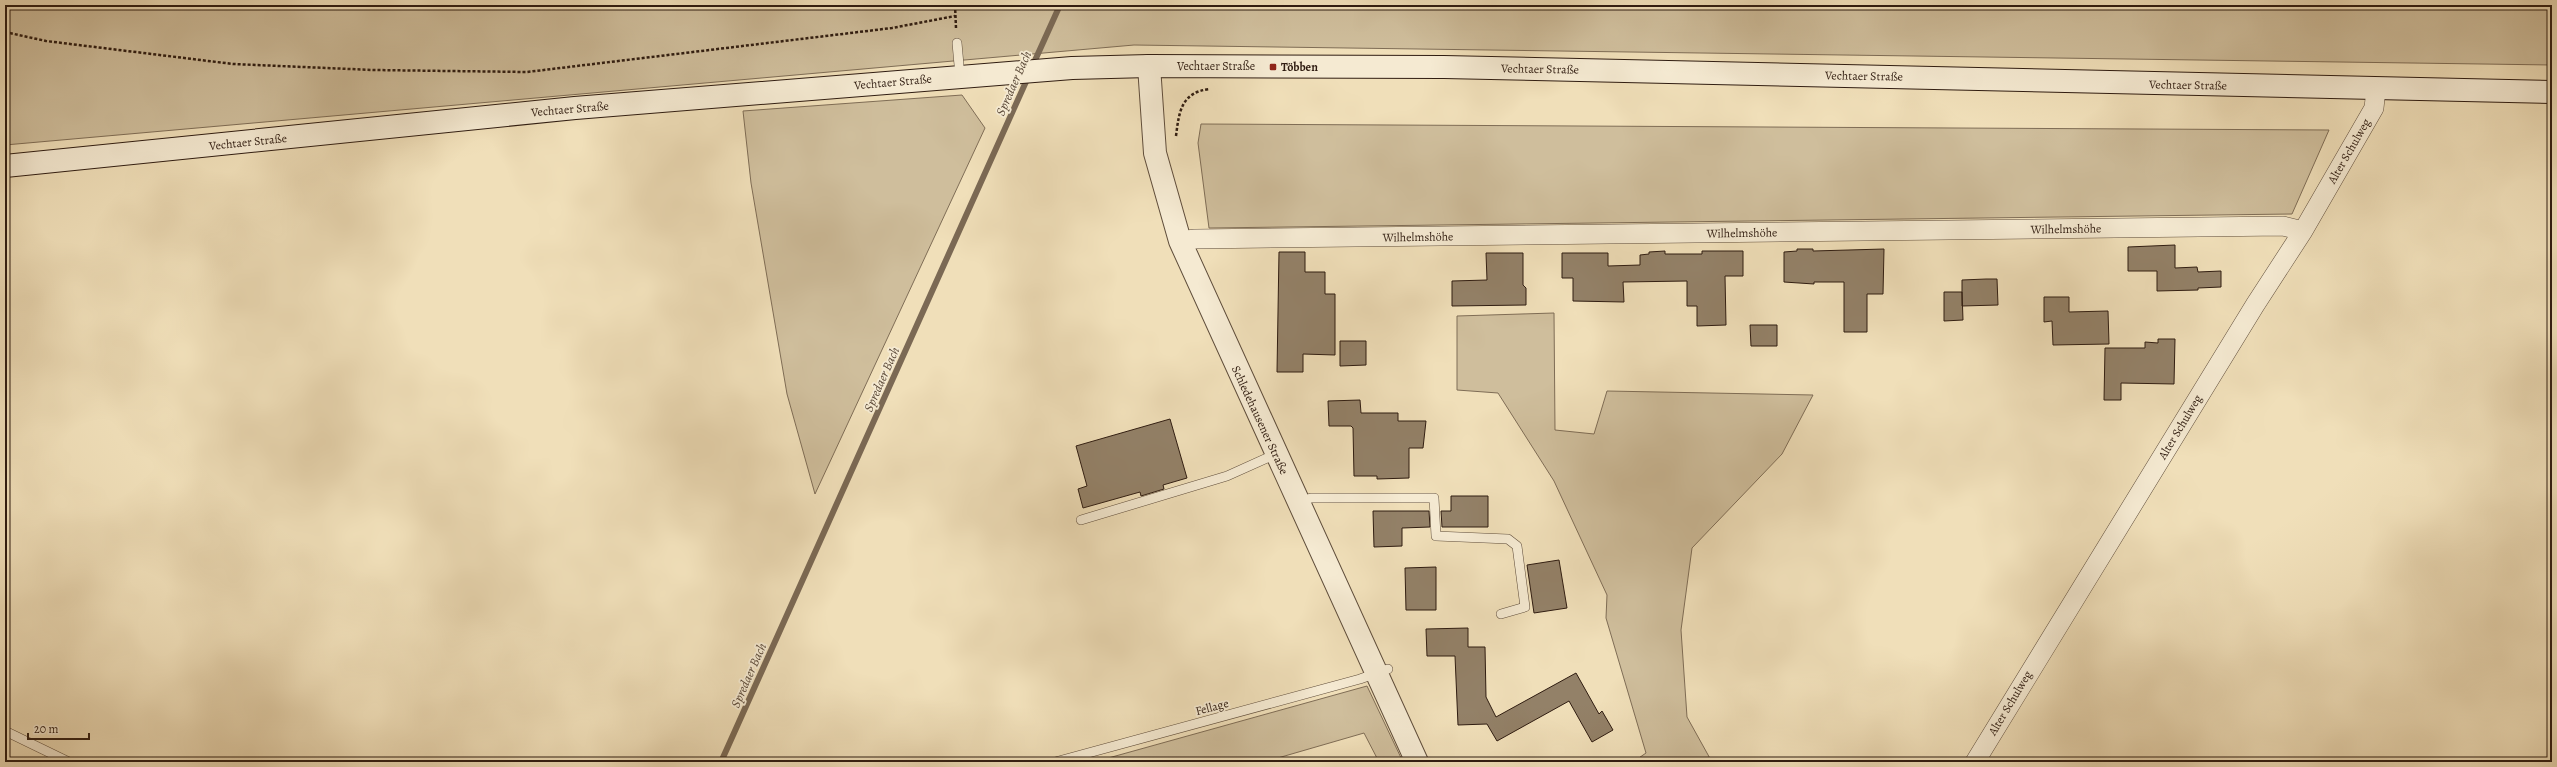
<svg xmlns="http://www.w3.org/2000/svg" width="2557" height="767" viewBox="0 0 2557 767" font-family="Alegreya,serif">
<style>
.green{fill:#cfbe9c;stroke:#7f6d56}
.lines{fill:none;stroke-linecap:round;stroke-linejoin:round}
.stream{stroke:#7b6954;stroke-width:6}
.building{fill:#938168;stroke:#2f1c11}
.service-casing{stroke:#5f4d3b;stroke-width:10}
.minor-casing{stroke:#5f4d3b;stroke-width:20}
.tertiary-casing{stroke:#5f4d3b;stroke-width:24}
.secondary-casing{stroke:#2f1c11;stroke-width:24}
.path{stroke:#2f1c11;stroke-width:2.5;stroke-dasharray:3 2;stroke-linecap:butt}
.service{stroke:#f5ead2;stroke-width:9}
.minor{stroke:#f5ead2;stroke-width:19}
.tertiary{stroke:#f5ead2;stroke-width:22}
.secondary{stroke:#f5ead2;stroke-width:22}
.poi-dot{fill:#8f2418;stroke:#f5ead2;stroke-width:1.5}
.labels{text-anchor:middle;stroke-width:3.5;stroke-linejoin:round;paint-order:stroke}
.street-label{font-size:12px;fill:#2f1c11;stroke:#f5ead2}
.poi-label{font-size:12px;font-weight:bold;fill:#2f1c11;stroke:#f5ead2;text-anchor:start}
.water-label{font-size:13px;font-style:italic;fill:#5b4938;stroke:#f5ead2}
</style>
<rect width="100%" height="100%" fill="#f0dfb9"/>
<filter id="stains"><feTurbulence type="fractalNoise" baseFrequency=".005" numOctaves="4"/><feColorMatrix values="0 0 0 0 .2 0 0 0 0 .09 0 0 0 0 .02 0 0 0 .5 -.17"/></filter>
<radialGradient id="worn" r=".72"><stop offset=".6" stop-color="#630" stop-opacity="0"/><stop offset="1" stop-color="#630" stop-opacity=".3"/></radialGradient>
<path class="green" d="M5 5H2552V65L1134 45 5 145Z
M962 95 985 128 815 494 787 394 751 183 743 111Z
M1201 124 2329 130 2292 214 1209 228 1198 143Z
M1554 313 1555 430 1594 434 1607 391 1813 395 1782 454 1692 548 1681 630 1687 717 1712 762H1633L1646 753 1606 618 1607 595 1554 481 1498 393 1457 390V316Z
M1367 686 1403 762H1379L1364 733 1264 762H1094Z"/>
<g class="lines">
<path class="stream" d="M1032 67 1060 5
M721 762 1029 75"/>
</g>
<path class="building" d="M2175 245V268L2197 267 2198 272 2221 271V287L2198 288V290L2157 291V271H2128V247Z
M1797 249H1813V251L1884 249 1883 294H1867V332H1844V282H1814V284L1784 282V252L1797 251Z
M1665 251V254H1702V251H1743V276H1725L1726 325 1697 326V306H1687V281L1623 282 1624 302 1573 301V278H1562V253H1608V266L1640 265V255L1649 254V252Z
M1279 252H1305V272H1325V294H1335V355L1303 354V372H1277Z
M1486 253H1523V285L1526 288V305L1452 306V281L1487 280Z
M1986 279H1997L1998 305 1962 306V280Z
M1944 292H1962L1963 320 1944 321Z
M2044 297H2069V312L2108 311 2109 344 2053 345 2052 321 2044 322Z
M1750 325H1777V346H1751Z
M2158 339H2175L2174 384 2121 383V400H2104L2105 348H2145V342L2158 343Z
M1340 341H1366V365L1340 366Z
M1360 400 1361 413H1398V421H1426L1423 448H1409V478L1377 479V476H1354L1353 428 1351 426H1329L1328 401Z
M1170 419 1187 478 1163 485 1164 489 1141 496 1140 492 1083 508 1078 489 1087 486 1076 446Z
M1451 496H1488V527H1442L1441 511H1451Z
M1373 511H1429L1430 527 1402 528V546L1374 547Z
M1559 560 1567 608 1534 613 1527 565Z
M1436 567V610H1406L1405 568Z
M1468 628V647H1485L1486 697 1496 717 1576 673 1599 714 1602 711 1613 730 1592 742 1569 701 1497 741 1487 724 1458 725 1455 656H1427L1426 629Z"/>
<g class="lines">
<g class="service-casing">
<path id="service" d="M957 43 959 65
M1299 502 1311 498H1434L1436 536 1508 539 1517 546 1525 607 1501 614
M1081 520 1227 476 1276 454
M5 731 69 762
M1055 762 1360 679 1388 669"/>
</g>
<g class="minor-casing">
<path id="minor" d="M1180 241 1195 239 2283 226 2303 231
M1975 762 2255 305 2303 231 2374 108 2376 89"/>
</g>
<g class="tertiary-casing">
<path id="tertiary" d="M1149 66 1155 153 1180 241 1417 762"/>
</g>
<g class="secondary-casing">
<path id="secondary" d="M5 166 575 108 1072 68 1149 66 1444 67 2552 92"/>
</g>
<path class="path" d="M955 5 956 28
M5 32 46 41 233 64 373 70 527 72 892 28 955 16
M1176 136C1179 112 1181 92 1210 89"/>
<use href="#service" class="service"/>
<use href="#minor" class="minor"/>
<use href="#tertiary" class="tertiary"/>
<use href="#secondary" class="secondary"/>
</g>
<rect class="poi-dot" x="1269" y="63" width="8" height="8" rx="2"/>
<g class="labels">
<g class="street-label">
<text x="1216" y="70">Vechtaer Straße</text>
<text transform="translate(1540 69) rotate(1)" y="4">Vechtaer Straße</text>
<text transform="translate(1864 76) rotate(1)" y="4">Vechtaer Straße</text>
<text transform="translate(893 82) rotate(-5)" y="4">Vechtaer Straße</text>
<text transform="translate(2188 85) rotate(1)" y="4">Vechtaer Straße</text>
<text transform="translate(570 109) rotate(-5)" y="4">Vechtaer Straße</text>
<text transform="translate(248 142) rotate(-6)" y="4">Vechtaer Straße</text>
<text transform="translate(2349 151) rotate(-60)" y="4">Alter Schulweg</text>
<text transform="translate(2066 229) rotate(-1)" y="4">Wilhelmshöhe</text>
<text transform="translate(1742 233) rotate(-1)" y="4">Wilhelmshöhe</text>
<text transform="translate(1418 237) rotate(-1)" y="4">Wilhelmshöhe</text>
<text transform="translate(1260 420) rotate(65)" y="4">Schledehausener Straße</text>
<text transform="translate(2180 427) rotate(-59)" y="4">Alter Schulweg</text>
<text transform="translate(2010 703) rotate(-59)" y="4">Alter Schulweg</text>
<text transform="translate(1212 707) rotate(-15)" y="4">Fellage</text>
</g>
<g class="poi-label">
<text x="1281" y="71">Többen</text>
</g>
<g class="water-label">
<text transform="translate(1013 83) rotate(-66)" y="5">Spredaer Bach</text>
<text transform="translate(881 379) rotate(-66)" y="5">Spredaer Bach</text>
<text transform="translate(748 675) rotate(-66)" y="5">Spredaer Bach</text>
</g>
</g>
<rect width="2557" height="767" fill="none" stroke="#f0dfb9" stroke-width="20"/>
<rect x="6" y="6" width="2545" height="755" fill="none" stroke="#2f1c11" stroke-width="2"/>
<rect x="10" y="10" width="2537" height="747" fill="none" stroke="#2f1c11"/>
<path d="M28 733v6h61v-6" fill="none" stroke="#2f1c11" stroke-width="2"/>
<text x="34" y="733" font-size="12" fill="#2f1c11" stroke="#f5ead2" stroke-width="3" paint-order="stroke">20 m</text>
<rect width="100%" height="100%" filter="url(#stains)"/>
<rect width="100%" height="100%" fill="url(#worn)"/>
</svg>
